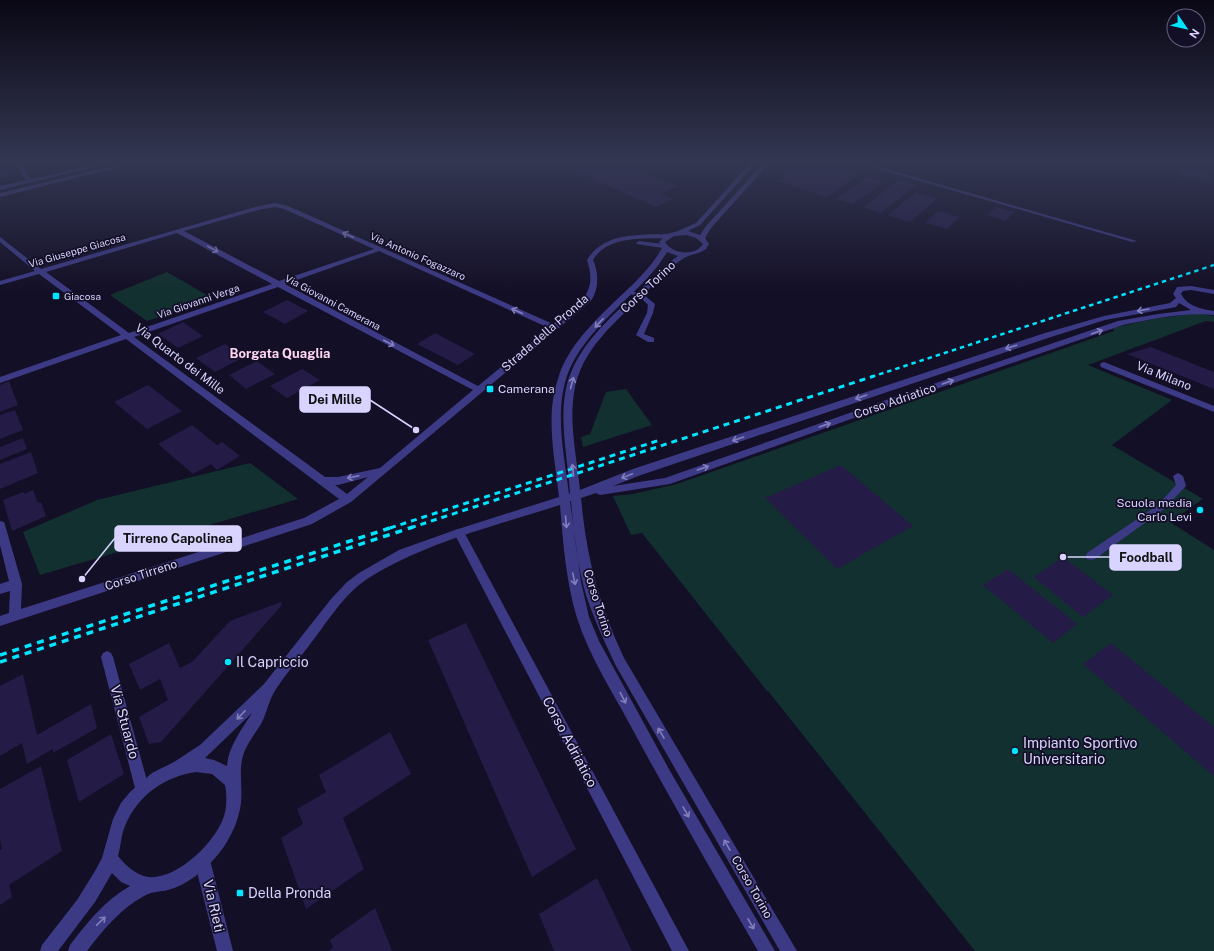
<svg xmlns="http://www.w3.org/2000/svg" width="1214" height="951" viewBox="0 0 1214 951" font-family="'Public Sans',sans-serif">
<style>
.green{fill:#12302f}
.building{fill:#241b47}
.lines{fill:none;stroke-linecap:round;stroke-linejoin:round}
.service{fill:#3d3a85;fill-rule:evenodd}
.minor{fill:#3d3a85;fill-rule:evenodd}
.tertiary{fill:#3d3a85;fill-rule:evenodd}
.rail-far2{stroke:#00e5ff;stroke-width:2.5;stroke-dasharray:4.5 4;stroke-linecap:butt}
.rail-far1{stroke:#00e5ff;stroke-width:3;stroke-dasharray:6 5;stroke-linecap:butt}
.rail{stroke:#00e5ff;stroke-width:3.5;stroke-dasharray:7 6;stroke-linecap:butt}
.oneway{stroke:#837fbc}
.poi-dot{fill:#00e5ff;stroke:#130f26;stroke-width:1.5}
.labels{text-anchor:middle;stroke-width:3.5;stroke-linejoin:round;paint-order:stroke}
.far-street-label{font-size:10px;fill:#d9d4ff;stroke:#130f26}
.far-poi-label{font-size:10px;fill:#d9d4ff;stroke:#130f26;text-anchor:start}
.street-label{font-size:12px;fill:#d9d4ff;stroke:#130f26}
.poi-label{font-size:12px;fill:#d9d4ff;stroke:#130f26;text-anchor:start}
.neighbourhood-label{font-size:13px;font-weight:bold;fill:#ffd6f0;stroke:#130f26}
.near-poi-label{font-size:14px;fill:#d9d4ff;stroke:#130f26;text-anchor:start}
.near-street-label{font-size:14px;fill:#d9d4ff;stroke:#130f26}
.leader{fill:none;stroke:#d9d4ff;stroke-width:1.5}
.callout-dot{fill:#d9d4ff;stroke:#130f26;stroke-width:1.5}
.callout{fill:#d9d4ff;stroke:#d9d4ff;stroke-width:1.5}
.callout-label{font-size:13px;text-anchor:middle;font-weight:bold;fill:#111}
</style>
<rect width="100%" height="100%" fill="#130f26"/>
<path class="green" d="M167 272 214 299 147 321 110 295Z
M1191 314H1202L1214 316V322L1206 321 1088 365 1172 400 1112 445 1203 499 1170 522 1214 550V951H975L768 691H767L642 533 631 535 613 496 633 494 677 484 1114 331 1113 328 1153 319Z
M626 389 652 425 583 447 581 437 590 434 606 392Z
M250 463 298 499 40 575 23 532 97 500Z"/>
<path class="building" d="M0 160H4L12 176 0 178Z
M567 160H612L677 186 661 194 673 199 656 207 557 163Z
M802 160H810L860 174 827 197 777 181Z
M1172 160H1195L1203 165 1213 181 1181 178Z
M867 177 883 182 853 204 836 199Z
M899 180 916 185 881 213 863 207Z
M916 192 937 199 910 222 888 215Z
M996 207 1014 212 1006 221 987 215Z
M938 211 960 217 947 229 925 223Z
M287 300 308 311 285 324 263 312Z
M183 322 203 336 178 348 158 334Z
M435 333 475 354 458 365 417 344Z
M225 344 244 357 215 372 196 358Z
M1151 347 1214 372V389L1127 354Z
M257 361 275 374 246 389 229 375Z
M302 369 320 380 287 398 270 386Z
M9 381 18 405 0 412V385Z
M148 385 182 411 147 429 114 402Z
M15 410 23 430 0 439V415Z
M192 425 217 445 222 442 240 456 217 470 211 464 193 474 158 444Z
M23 438 27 449 0 460V447Z
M31 452 38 473 0 489V464Z
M841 465 913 526 837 569 765 498Z
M33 490 38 503 41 502 46 516 12 531 3 500 23 492 25 494Z
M1063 557 1113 595 1083 617 1034 577Z
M1008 569 1077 624 1053 643 983 585Z
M281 602 282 605 161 742 149 744 139 717 168 700 160 679 140 690 129 664 169 643 180 668 192 662 230 621Z
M466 623 576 849 532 877 428 640Z
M1111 643 1214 727V776L1083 664Z
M23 674 37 735 91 704 97 728 53 753V749L27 764 22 743 0 756V686Z
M390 732 411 774 343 818 364 869 306 909 281 838 303 824 297 809 326 792 319 775Z
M111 734 124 774 79 802 67 760Z
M41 766 62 851 9 885 12 897 0 905V850L2 849 0 840V789Z
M597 878 632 951H554L539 914Z
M375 908 392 951H328L333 948 330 940Z"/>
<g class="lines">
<path class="service" d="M629 290 644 295 655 304 653 313 644 334 654 338V342H648L636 335 647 313 648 305 640 297 627 293V291Z
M1178 473 1183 476 1186 486 1164 509 1095 559 1091 560 1087 559 1086 556 1087 553 1158 505 1176 485 1173 476Z"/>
<path class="minor" d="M13 160H19L32 181 31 182H27Z
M138 160H147L0 197V193Z
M847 160H855L1137 241 1132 242Z
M275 203 288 206 553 324C577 304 599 296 587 260 604 232 639 235 668 234L671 236 668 238C643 239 608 235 593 260 599 274 599 288 591 301L351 502 312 524 0 626V616L9 613 10 591 0 594V584L9 581 0 545V521L4 522 5 525 22 584 21 609 304 518 339 499 126 339 0 383V377L121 335 39 274 0 285V281L35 271 0 242V237L41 269 255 207ZM275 207 284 209 374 249 279 281 184 231 258 210ZM177 233 272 284 129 333 46 272ZM379 251 549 328 478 386 285 284ZM278 287 473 390 380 468 338 477H325L134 337ZM368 477 347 494 335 485H338Z
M639 241 663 244 666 246 663 248 637 244 636 243Z
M1104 362 1214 406V412L1101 367 1100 365 1101 363Z
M459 529 463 530 689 951H672L454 533 455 530Z
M107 651 111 653 113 657 149 788 147 793 142 795 137 793 135 788 101 657 103 653Z
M202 852 207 855 210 860 233 951H217L194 860 197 855Z"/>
<path class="tertiary" d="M116 160H125L0 190V186Z
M753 160H759L700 225 688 231 700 235 706 226 766 160H772L711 228 705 238 709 244 706 249C699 254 691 254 684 258 670 267 659 279 647 291 618 320 580 349 574 393 569 425 577 458 580 490L633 469 1045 333 1104 316 1170 303 1176 298 1173 294 1177 287 1191 286 1214 290V294L1191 290 1183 291 1181 294C1187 306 1201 309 1214 311V315C1184 312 1153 319 1123 325L901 401 670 484 600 495 596 493 581 498C587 560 598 601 624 658L797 951H780L616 666C605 643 594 619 586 595 577 564 574 533 571 501H570L581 582 589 617 599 641 670 771 775 951H758C714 875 670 799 628 721 610 688 589 655 577 618 566 582 563 542 560 505 495 526 425 542 367 579 343 595 326 624 308 647 297 661 285 675 276 689 269 699 267 713 261 724 256 732 250 740 246 748 237 766 243 784 241 803 239 819 232 835 223 848 210 866 190 884 168 890 160 892 152 891 144 896 121 908 103 930 87 951H68L70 945C87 923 105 900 130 886L121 882 112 873 95 902 58 951H40L42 945 77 900 95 871 102 858 113 819 121 803 130 792 152 773 174 762 200 745 264 684 331 599 347 582 359 573 399 550 455 530 559 497C555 459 545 416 558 379 566 351 587 329 607 309 626 290 649 272 662 248L659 242 667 234 678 231 696 223ZM687 235 696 238 703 244C695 257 672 254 665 242L674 236ZM667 252 678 256C665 265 654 277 642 288 611 317 572 349 565 394 560 427 568 460 570 493L569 494C564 452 552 404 572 364 582 344 598 327 614 311 632 293 654 275 667 252ZM1179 303 1191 310 1158 314 1118 321 895 397 665 478 613 486 641 475 1051 337 1105 320 1176 307ZM252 713C242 729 228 747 227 766L214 760 205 758ZM196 772 212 774 225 785C227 795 227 806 224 816 216 842 177 880 148 877 136 875 126 866 118 856 121 846 121 835 125 826 137 796 165 776 196 772Z"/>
<path class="rail-far2" d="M871 377 1214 265"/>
<path class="rail-far1" d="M390 528 660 440
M410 528 874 376"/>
<path class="rail" d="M0 655 393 527
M0 662 413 527"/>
</g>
<defs><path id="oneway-shaft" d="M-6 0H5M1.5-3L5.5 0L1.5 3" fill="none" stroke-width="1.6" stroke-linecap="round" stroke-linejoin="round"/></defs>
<g class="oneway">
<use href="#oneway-shaft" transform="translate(348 235) rotate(-156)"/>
<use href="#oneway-shaft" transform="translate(213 249) rotate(28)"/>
<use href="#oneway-shaft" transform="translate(1143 310) rotate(170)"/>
<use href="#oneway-shaft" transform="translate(517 311) rotate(-156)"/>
<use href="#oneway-shaft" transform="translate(599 323) rotate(133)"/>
<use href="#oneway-shaft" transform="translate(1097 332) rotate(-19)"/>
<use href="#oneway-shaft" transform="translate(389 343) rotate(28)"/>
<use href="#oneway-shaft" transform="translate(1011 347) rotate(162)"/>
<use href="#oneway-shaft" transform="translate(948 382) rotate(-19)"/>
<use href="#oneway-shaft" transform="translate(572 383) rotate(-75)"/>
<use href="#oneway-shaft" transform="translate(861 397) rotate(161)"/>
<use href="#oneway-shaft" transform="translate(825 425) rotate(-19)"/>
<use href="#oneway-shaft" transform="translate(738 439) rotate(161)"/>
<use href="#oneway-shaft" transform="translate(703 468) rotate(-19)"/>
<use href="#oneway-shaft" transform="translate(573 470) rotate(-96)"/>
<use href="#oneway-shaft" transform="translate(627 476) rotate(158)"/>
<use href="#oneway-shaft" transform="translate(353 477) rotate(168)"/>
<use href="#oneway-shaft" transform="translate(566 522) rotate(85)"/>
<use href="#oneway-shaft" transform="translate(574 579) rotate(78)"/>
<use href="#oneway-shaft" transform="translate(623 698) rotate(62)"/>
<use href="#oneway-shaft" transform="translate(241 715) rotate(134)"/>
<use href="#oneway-shaft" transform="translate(661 733) rotate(-120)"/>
<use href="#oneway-shaft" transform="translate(686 812) rotate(60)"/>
<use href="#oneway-shaft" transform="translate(727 845) rotate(-120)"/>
<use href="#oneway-shaft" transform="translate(101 921) rotate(-44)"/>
<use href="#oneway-shaft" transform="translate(751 924) rotate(60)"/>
</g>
<linearGradient id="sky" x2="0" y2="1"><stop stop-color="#0a0815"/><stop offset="0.55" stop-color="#333752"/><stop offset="1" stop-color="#333752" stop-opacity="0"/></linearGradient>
<rect width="1214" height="293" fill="url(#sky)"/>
<g class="poi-dot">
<rect x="52" y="292" width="8" height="8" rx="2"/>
<rect x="486" y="385" width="8" height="8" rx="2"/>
<circle cx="1200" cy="510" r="4"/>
<circle cx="228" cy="662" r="4"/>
<circle cx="1015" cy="751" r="4"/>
<rect x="236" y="889" width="8" height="8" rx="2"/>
</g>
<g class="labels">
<g class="far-street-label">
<text transform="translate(77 250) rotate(-16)" y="4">Via Giuseppe Giacosa</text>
<text transform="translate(418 256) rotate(24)" y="4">Via Antonio Fogazzaro</text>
<text transform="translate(198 301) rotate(-19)" y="4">Via Giovanni Verga</text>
<text transform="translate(333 302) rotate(28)" y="4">Via Giovanni Camerana</text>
</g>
<g class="far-poi-label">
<text x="64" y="300">Giacosa</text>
</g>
<g class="street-label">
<text transform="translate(648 287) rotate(-43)" y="4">Corso Torino</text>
<text transform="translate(545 333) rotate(-41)" y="4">Strada della Pronda</text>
<text transform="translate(180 359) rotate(37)" y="4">Via Quarto dei Mille</text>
<text transform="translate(1164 376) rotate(22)" y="4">Via Milano</text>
<text transform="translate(895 401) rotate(-19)" y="4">Corso Adriatico</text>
<text transform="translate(141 575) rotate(-18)" y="4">Corso Tirreno</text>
<text transform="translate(598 603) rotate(72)" y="4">Corso Torino</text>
<text transform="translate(752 887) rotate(60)" y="4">Corso Torino</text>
</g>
<g class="poi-label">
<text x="498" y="393">Camerana</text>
<text x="1192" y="507" text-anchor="end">Scuola media<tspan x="1192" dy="14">Carlo Levi</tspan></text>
</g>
<g class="neighbourhood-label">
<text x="280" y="358">Borgata Quaglia</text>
</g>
<g class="near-poi-label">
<text x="236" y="667">Il Capriccio</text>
<text x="1023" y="748">Impianto Sportivo<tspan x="1023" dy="16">Universitario</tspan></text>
<text x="248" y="898">Della Pronda</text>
</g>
<g class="near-street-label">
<text transform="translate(125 722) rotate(75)" y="5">Via Stuardo</text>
<text transform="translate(570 742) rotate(62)" y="5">Corso Adriatico</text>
<text transform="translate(214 906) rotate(77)" y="5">Via Rieti</text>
</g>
</g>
<path class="leader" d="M416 430L370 400M82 579L115 538M1063 557L1110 557"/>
<g class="callout-dot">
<circle cx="416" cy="430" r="4"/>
<circle cx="82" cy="579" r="4"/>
<circle cx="1063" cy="557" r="4"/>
</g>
<g class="callout">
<rect x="300" y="387" width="70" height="25" rx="4"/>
<rect x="115" y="526" width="126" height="25" rx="4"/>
<rect x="1110" y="545" width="71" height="25" rx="4"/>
</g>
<g class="callout-label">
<text x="335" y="404">Dei Mille</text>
<text x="178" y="543">Tirreno Capolinea</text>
<text x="1146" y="562">Foodball</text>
</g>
<g transform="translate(1186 28) rotate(124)"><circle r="19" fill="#130f26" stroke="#625e7d"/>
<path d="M0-3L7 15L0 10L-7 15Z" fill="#00e5ff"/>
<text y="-6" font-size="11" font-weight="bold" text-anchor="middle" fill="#d9d4ff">N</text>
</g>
</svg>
